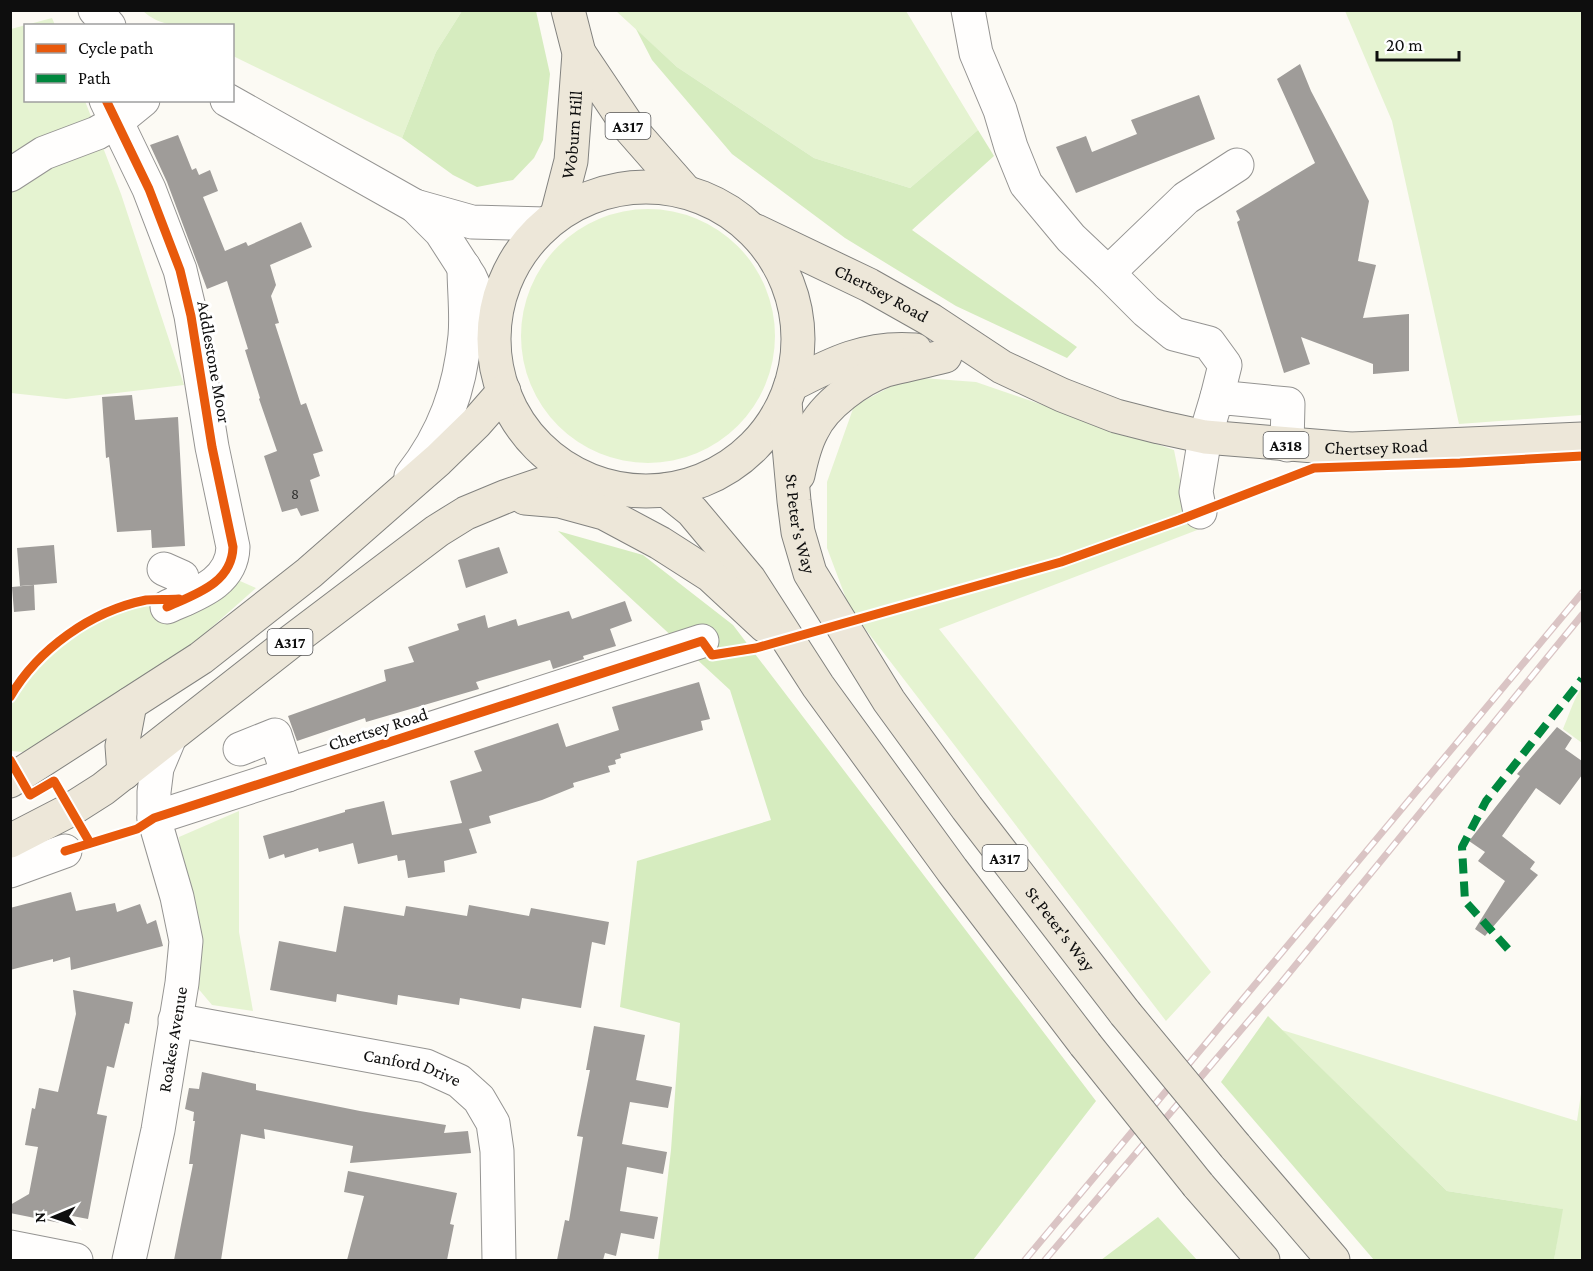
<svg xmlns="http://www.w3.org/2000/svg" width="1593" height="1271" viewBox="0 0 1593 1271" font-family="'Crimson Pro',serif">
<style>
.green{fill:#e5f3d1}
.forest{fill:#d6ecbf}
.building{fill:#9f9c99}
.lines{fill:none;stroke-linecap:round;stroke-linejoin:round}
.minor-casing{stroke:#959492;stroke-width:35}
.major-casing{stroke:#82827f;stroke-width:35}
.minor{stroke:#fffefd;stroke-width:33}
.major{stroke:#ede7d9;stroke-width:33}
.rail-casing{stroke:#dac4c4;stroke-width:7}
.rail{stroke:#fff;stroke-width:4.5;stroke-dasharray:14;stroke-linecap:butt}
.major-bridge-casing{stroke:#82827f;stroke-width:35;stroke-linecap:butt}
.major-bridge{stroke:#ede7d9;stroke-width:33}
.quiet{stroke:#00873e;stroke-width:8;stroke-dasharray:15 8;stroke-linecap:butt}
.cycleway-casing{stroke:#fff;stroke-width:13}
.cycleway{stroke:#e8590c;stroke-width:9}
.labels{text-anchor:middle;stroke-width:6;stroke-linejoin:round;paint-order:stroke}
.number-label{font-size:15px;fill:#323231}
.shield{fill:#fff;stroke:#565656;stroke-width:1.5}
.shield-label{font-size:16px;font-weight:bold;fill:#0e0e0e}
.street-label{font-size:18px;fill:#0e0e0e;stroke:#fff}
</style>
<rect width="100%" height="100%" fill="#fcfaf4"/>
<path class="green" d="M143 11H462L436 52 402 138 233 56 232 26C203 25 166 33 143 11Z
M616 11H906L978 130 910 188 814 158 677 67Z
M1345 11H1582V415L1459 424 1392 121Z
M52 18 55 25 26 26V100L85 101 121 194 184 385 66 399 11 393V29Z
M521 336a127 127 0 1 1 254 0a127 127 0 1 1-254 0Z
M909 377 976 382 1174 450 1180 480 1205 527 939 629 1211 972 1166 1021 850 609 827 548V482L854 406Z
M224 574 256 588 195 642 95 709 23 752 11 751 10 697 33 668 104 614 147 600 167 607Z
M1582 688V743L1563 729C1568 718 1575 695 1582 688Z
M239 811V932L253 1011 212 1005 196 986 179 837Z
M1282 1030 1577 1121 1582 1087V1260H1554L1562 1209 1447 1191Z"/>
<path class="forest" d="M462 11H536L550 74 543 140 534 158 513 180 477 187 453 175 402 138 436 52Z
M636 29 677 67 814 158 910 188 978 130 994 156 912 230 1077 347 1067 358 956 306 845 238 732 154 652 60Z
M558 531 643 555 733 625 1096 1101 973 1260H658L671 1150 680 1023 620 1007 637 861 771 820 730 690Z
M1268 1016 1447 1191 1563 1209 1554 1260H1374L1221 1082Z
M1158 1217 1197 1260H1101Z"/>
<path class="building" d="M1300 64 1311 91 1369 201 1358 261 1376 265 1363 318 1409 314V371L1373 374V364L1301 337 1310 364 1284 373 1237 222 1240 220 1236 211 1315 163 1277 79Z
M1199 95 1215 139 1076 193 1056 147 1086 136 1092 152 1137 134 1131 120Z
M178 135 192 170 196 168 199 175 210 170 218 191 203 197 225 251 246 242 248 246 301 222 312 247 270 265 276 285 271 296 279 323 275 324 301 405 306 403 323 451 313 454 320 476 310 480 319 511 301 516 297 508 282 512 264 456 277 451 259 399 260 398 245 350 248 349 227 281 207 289 167 182 150 145Z
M132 395 135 420 178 417 185 546 152 548 151 530 117 532 109 457 106 458 102 397Z
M54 545 57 583 20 586 17 548Z
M499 547 508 573 466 588 458 560Z
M34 585 35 610 14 612 12 587Z
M625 601 632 621 610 629 616 646 583 656 584 659 553 669 550 660 476 682 479 689 366 722 365 718 297 741 288 716 386 681 384 670 414 662 408 647 459 630 457 624 485 615 488 628 516 619 518 626 569 611 572 619Z
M699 682 710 719 701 721 703 730 620 754 621 758 615 760 616 764 608 766 610 772 573 783 574 787 542 800 489 816 491 823 469 829 477 853 444 861 445 872 408 878 405 860 398 861 397 855 358 864 353 843 319 852 318 848 285 858 284 854 269 859 263 836 345 812V810L384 801 392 835 462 823 450 781 482 771 474 751 558 723 566 747 619 730 612 707Z
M1557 727 1572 738 1565 749 1582 761V775L1560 805 1536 788 1502 836 1535 862 1530 869 1538 875 1485 936 1475 929 1505 881 1478 861 1485 852 1469 841 1520 776 1517 774Z
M71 892 76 911 115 903 117 912 140 904 147 924 156 920 163 946 71 970 70 957 53 962V959L10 970V908Z
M469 905 529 916 531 908 609 922 605 945 592 942 581 1008 522 998 520 1009 460 998 459 1005 398 995 397 1005 337 994 336 1002 270 990 279 941 336 952 344 906 404 916 406 906 467 916Z
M73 990 133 1002 129 1024 125 1023 114 1068 107 1066 97 1114 107 1116 88 1219 62 1214 60 1223 10 1213V1205L29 1194 38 1147 25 1145 32 1108 35 1109 39 1088 58 1092 76 1014Z
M594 1026 645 1035 636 1080 672 1087 668 1108 630 1102 622 1144 667 1152 663 1174 627 1167 620 1211 658 1217 654 1239 621 1233 616 1256 605 1253 603 1260H557L565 1220 569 1221 583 1137 577 1136 590 1070H586Z
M202 1072 256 1084V1090L360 1111 446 1125 444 1133 468 1131 471 1153 350 1163 353 1146 264 1129 265 1139 241 1134 221 1260H174L193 1164H189L195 1121H193L194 1112 185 1109 189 1088 199 1089Z
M348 1171 457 1193 450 1224 454 1225 447 1260H347L364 1196 344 1192Z"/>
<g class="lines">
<g class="minor-casing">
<g id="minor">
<path d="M95 10 109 26"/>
<path d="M968 10 976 53 1000 110 1011 147 1026 184 1071 238 1108 273"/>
<path d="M106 100 149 189 180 270 191 316 212 447 233 547C232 583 196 594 167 607"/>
<path d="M227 100 415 206 472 222 546 224"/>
<path d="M10 175 44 153 97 133 116 122 143 100"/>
<path d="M415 206 441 232 470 277 494 330"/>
<path d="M1217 397 1225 365 1209 343 1174 334 1146 311 1108 273 1186 198 1237 165"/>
<path d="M411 476C444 434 460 389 465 336 467 314 464 290 464 267"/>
<path d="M1200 512 1196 492 1205 437 1217 397 1288 404 1287 445"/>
<path d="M164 569 182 577 185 599"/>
<path d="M240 749 275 735 288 775"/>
<path d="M154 818 702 641"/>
<path d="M10 871 65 851"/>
<path id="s1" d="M175 1020 426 1066 459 1081 479 1099 493 1123 497 1151 499 1260"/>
<path d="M10 1247 76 1260"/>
<path id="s2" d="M129 1260 158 1130 182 983 186 941 177 897 154 818V792L157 768 170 737"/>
</g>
</g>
<g class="major-casing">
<g id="major">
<path d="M579 53 628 126 685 191"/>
<circle cx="646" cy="339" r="152"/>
<path id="s3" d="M557 215 571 161 579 53 568 10"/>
<path id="s4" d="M756 231 869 285 931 320 1002 367 1062 395 1116 416 1159 427 1205 437 1351 449 1582 439"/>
<path d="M791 385C833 363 867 346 915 350"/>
<path id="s5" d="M785 402 794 501 798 532 810 573 889 701 967 808 1125 1013"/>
<path d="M798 475C801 461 805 444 812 431 824 405 860 379 886 370 906 365 926 361 945 356"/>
<path d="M666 490 692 511 749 579 818 686 952 870 1085 1044"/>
<path d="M525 498 560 501 604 513 660 543 710 575 765 626"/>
<path d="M124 773 122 746 130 704"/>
<path d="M10 781 201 658 309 573 438 460 476 423 504 391"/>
<path d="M10 841 70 810 103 789 289 643 437 531 466 513 507 496 548 482 585 479"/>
<path d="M1235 1146 1333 1260"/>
<path d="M1198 1185 1263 1260"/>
</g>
</g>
<use href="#minor" class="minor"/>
<use href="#major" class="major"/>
<g class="rail-casing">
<path id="rail" d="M1025 1260 1582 593
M1045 1260 1281 983 1582 615"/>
</g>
<use href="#rail" class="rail"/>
<g class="major-bridge-casing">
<path id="major-bridge" d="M1125 1013 1235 1146
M1085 1044 1198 1185"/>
</g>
<use href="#major-bridge" class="major-bridge"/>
<path class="quiet" d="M1508 949 1465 901 1462 847 1486 801 1582 679"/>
<g class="cycleway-casing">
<path id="cycleway" d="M106 100 149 189 180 270 191 316 212 447 233 547C232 583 196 594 167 607
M10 697C38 649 91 611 146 600 157 599 168 600 179 599
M10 760 30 795 54 781 90 843
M65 851 137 829 154 818 702 641 712 655 756 648 1061 562 1179 520 1314 468 1460 463 1582 456"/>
</g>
<use href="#cycleway" class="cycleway"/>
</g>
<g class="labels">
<g class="number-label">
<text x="295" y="499">8</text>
</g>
<g class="shield">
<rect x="605.5" y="113" width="45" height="26" rx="4.5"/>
<rect x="1263.5" y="432" width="45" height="26" rx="4.5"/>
<rect x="267.5" y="629" width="45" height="26" rx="4.5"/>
<rect x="982.5" y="845" width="45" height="26" rx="4.5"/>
</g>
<g class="shield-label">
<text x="628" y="132">A317</text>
<text x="1286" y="451">A318</text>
<text x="290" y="648">A317</text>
<text x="1005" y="864">A317</text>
</g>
<g class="street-label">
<text dy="6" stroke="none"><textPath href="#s3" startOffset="82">Woburn Hill</textPath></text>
<text dy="6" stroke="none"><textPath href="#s4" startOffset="140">Chertsey Road</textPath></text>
<text transform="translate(214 362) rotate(80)" y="6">Addlestone Moor</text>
<text dy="6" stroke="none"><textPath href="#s4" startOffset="669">Chertsey Road</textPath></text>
<text dy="6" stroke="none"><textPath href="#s5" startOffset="123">St Peter's Way</textPath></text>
<text transform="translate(378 729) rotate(-18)" y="6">Chertsey Road</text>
<text dy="6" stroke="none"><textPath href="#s5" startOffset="609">St Peter's Way</textPath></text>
<text dy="6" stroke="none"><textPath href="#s2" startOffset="225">Roakes Avenue</textPath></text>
<text dy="6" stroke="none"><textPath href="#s1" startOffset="242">Canford Drive</textPath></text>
</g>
</g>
<rect width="1593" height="1271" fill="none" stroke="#0e0e0e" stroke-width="24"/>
<rect x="24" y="24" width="210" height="78" fill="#ffffff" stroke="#9f9f9f" stroke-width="1.5"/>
<rect x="36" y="44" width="30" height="9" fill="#e8590c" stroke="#9f9f9f" stroke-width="1.5"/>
<text x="78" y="54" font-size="18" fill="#0e0e0e">Cycle path</text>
<rect x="36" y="74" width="30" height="9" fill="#00873e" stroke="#9f9f9f" stroke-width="1.5"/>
<text x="78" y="84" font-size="18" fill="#0e0e0e">Path</text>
<g transform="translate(54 1217) rotate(268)" stroke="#ffffff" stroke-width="4.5" paint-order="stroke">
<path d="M0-4.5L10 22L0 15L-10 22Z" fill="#0e0e0e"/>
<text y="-9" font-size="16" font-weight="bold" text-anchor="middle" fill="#0e0e0e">N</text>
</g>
<path d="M1377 51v9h82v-9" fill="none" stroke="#0e0e0e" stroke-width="3"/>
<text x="1386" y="51" font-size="18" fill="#0e0e0e" stroke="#ffffff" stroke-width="4.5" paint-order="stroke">20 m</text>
</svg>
